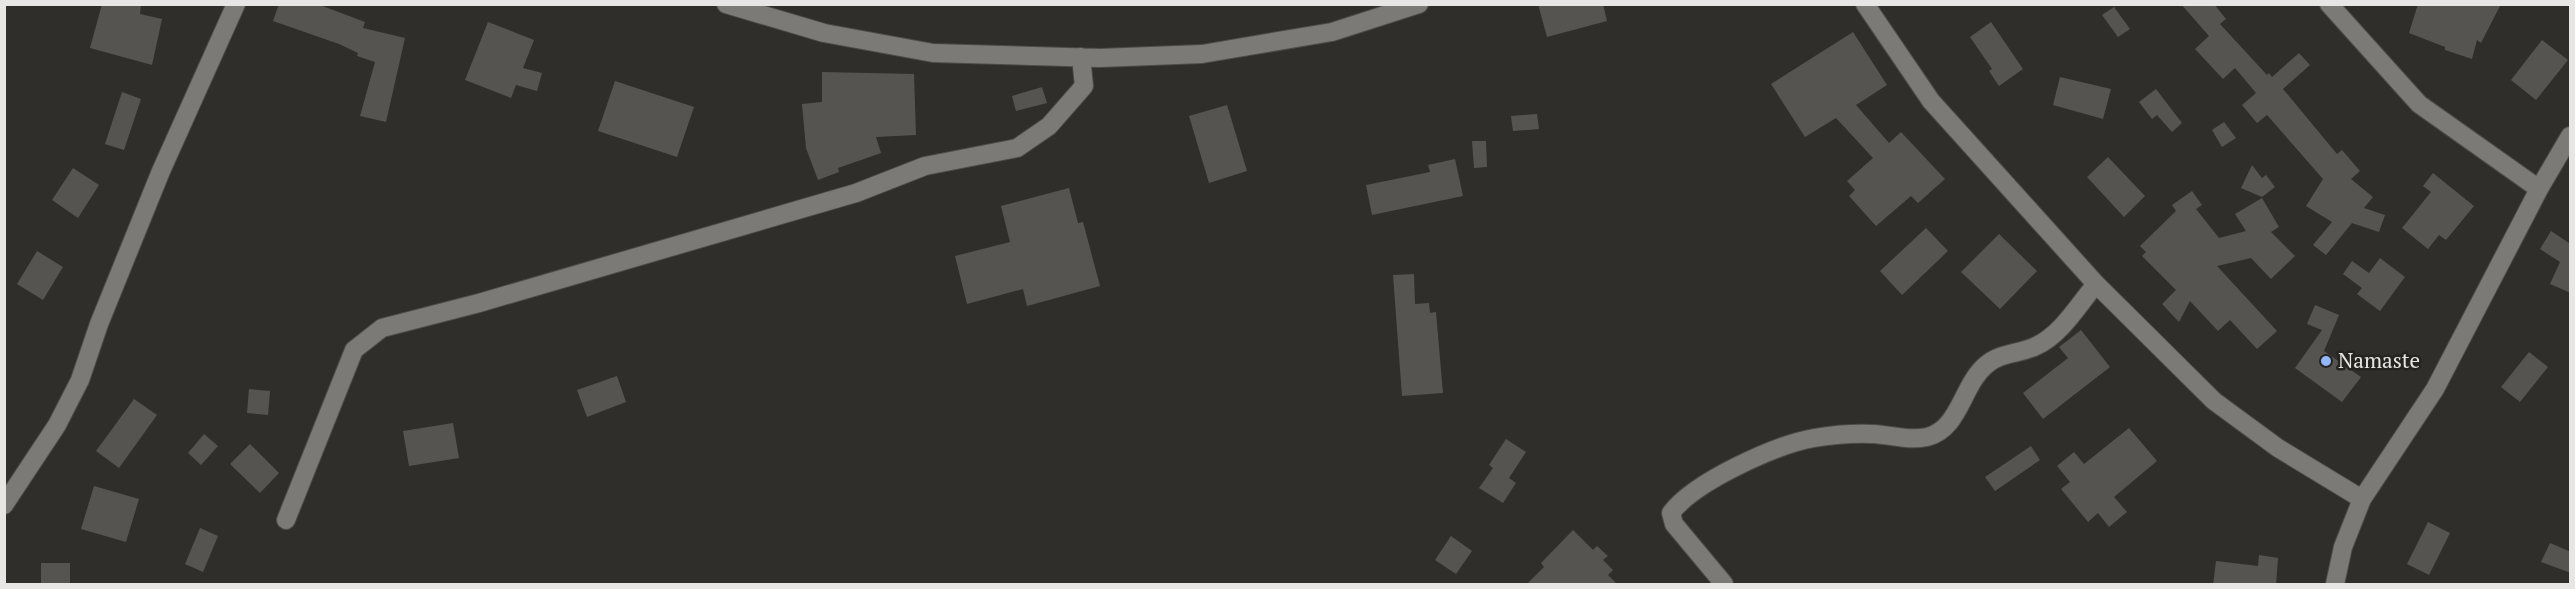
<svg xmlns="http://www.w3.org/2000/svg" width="2575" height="589" viewBox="0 0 2575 589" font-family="'PT Serif',serif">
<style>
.building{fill:#565451}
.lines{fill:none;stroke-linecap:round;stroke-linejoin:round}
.street-casing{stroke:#4e4c49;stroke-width:20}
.street{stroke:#7c7a76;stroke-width:18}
.poi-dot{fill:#92b7fd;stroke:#262421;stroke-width:2}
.labels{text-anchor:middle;stroke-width:5;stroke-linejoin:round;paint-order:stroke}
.poi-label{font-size:21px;fill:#e7e6e4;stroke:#262421;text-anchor:start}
</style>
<rect width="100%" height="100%" fill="#302e2b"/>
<path class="building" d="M102 4H141L140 14 162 19 152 65 90 48Z
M279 4H317L365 22 363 28 405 38 386 122 360 116 375 62 357 56 358 53 339 44 273 21Z
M1538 4H1603L1607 21 1547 37Z
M2181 4H2214L2226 19 2220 24 2267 75 2269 73 2272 77 2299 53 2310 65 2283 89 2337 154 2342 150 2360 171 2351 179 2373 197 2364 208 2385 215 2379 232 2352 223 2326 255 2313 245 2332 222 2306 206 2323 179 2267 115 2257 123 2242 105 2256 93 2235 68 2223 79 2195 49 2209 36Z
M2418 4H2501L2481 43 2477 40 2472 59 2445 50V47L2409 33Z
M2114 7 2130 29 2118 37 2102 15Z
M488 22 534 40 523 68 542 73 537 91 516 85 511 98 465 80Z
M1991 22 2023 69 1999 86 1989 71 1992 69 1970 37Z
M1853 32 1887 85 1856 105 1889 143 1901 132 1945 179 1918 203 1911 196 1876 226 1849 196 1855 190 1847 181 1873 158 1836 118 1805 137 1771 84Z
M2542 40 2568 60 2536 100 2511 80Z
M822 72 914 74 916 135 876 137 881 153 838 168 839 172 818 180 806 148 802 104 822 102Z
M2060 77 2111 89 2103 119 2053 105Z
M615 81 694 107 677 157 598 131Z
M1042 87 1047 103 1016 111 1012 96Z
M2156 89 2182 123 2172 132 2157 115 2152 119 2139 102Z
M122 92 141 99 124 150 105 144Z
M1227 105 1247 171 1209 183 1189 116Z
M1537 114 1539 129 1513 131 1511 116Z
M2224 122 2236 138 2222 147 2212 130Z
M1472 141H1486L1487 167 1474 168Z
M2108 157 2145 196 2124 217 2087 177Z
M1455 159 1463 196 1372 215 1366 185 1430 172 1428 165Z
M2252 165 2262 178 2266 175 2275 187 2262 197 2241 188Z
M73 168 99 185 78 218 52 200Z
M2433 173 2474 206 2446 240 2439 235 2428 249 2402 228 2431 192 2423 186Z
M1069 188 1078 223 1083 222 1100 286 1027 306 1023 289 967 304 955 256 1010 242 1001 206Z
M2192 191 2202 205 2196 209 2219 238 2246 231 2235 214 2262 198 2279 227 2271 232 2295 256 2271 279 2251 258 2217 266 2277 331 2257 349 2230 320 2218 331 2190 301 2179 322 2162 304 2176 290 2142 256 2146 252 2140 246 2176 211 2172 205Z
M1926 228 1948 251 1902 295 1880 271Z
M2551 231 2569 243 2571 239V293L2550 284 2560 262 2540 249Z
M1999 234 2037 271 2000 309 1961 272Z
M37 251 63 267 43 300 17 284Z
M2380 258 2405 277 2380 311 2357 294 2362 288 2343 274 2352 261 2369 273Z
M1414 274 1415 304 1429 303 1430 313 1436 312 1443 393 1402 396 1393 275Z
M2315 305 2339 315 2324 351 2361 377 2342 402 2295 368 2322 330 2307 324Z
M2081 330 2110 367 2043 419 2023 393 2068 358 2059 347Z
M2529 352 2548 367 2520 402 2501 387Z
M617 376 626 402 587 417 577 390Z
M249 389 270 391 268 415 247 413Z
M134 399 157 415 119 468 96 451Z
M453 423 459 458 409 466 403 431Z
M2129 428 2157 461 2114 497 2127 512 2109 527 2098 513 2088 522 2061 489 2070 482 2057 466 2074 452 2084 464Z
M204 434 218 446 201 465 188 453Z
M1506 439 1526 452 1509 478 1516 483 1503 503 1479 488 1493 468 1489 465Z
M250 444 279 473 260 493 230 464Z
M2031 446 2040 460 1995 491 1985 477Z
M94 486 139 499 126 542 81 529Z
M2428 522 2450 533 2429 575 2407 564Z
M200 528 218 536 203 572 185 564Z
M1573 530 1593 550 1597 546 1608 556 1603 560 1613 570 1608 575 1618 585H1526L1544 567 1541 563Z
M1451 536 1472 551 1456 574 1435 560Z
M2550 543 2571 552V573L2541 562Z
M2259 555 2278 558 2276 585H2213L2216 561 2258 566Z
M41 563H70V585H41Z"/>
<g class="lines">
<g class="street-casing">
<path id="street" d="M726 4 824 33 933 53 1100 58 1202 54 1332 32 1419 4
M1865 4 1931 101 2096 284 2214 401 2278 448 2362 499
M2329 4 2419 104 2539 189
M4 505 57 425 80 380 99 324 161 171 236 4
M286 520 354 350 382 328 479 303 856 193 925 166 1017 148 1049 126 1084 86 1081 57
M1724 584 1674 524 1671 513C1694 482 1775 445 1814 438 1832 435 1855 433 1873 434 1892 435 1908 441 1927 437 1960 429 1962 385 1986 365 2001 352 2020 354 2036 346 2061 335 2079 304 2096 284
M2335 584 2343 547 2362 499 2435 389 2539 189 2570 136"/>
</g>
<use href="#street" class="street"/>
</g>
<circle class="poi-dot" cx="2326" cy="361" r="6"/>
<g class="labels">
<g class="poi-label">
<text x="2338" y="368">Namaste</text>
</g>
</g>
<rect width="2575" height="589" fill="none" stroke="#e7e6e4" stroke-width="12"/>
</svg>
